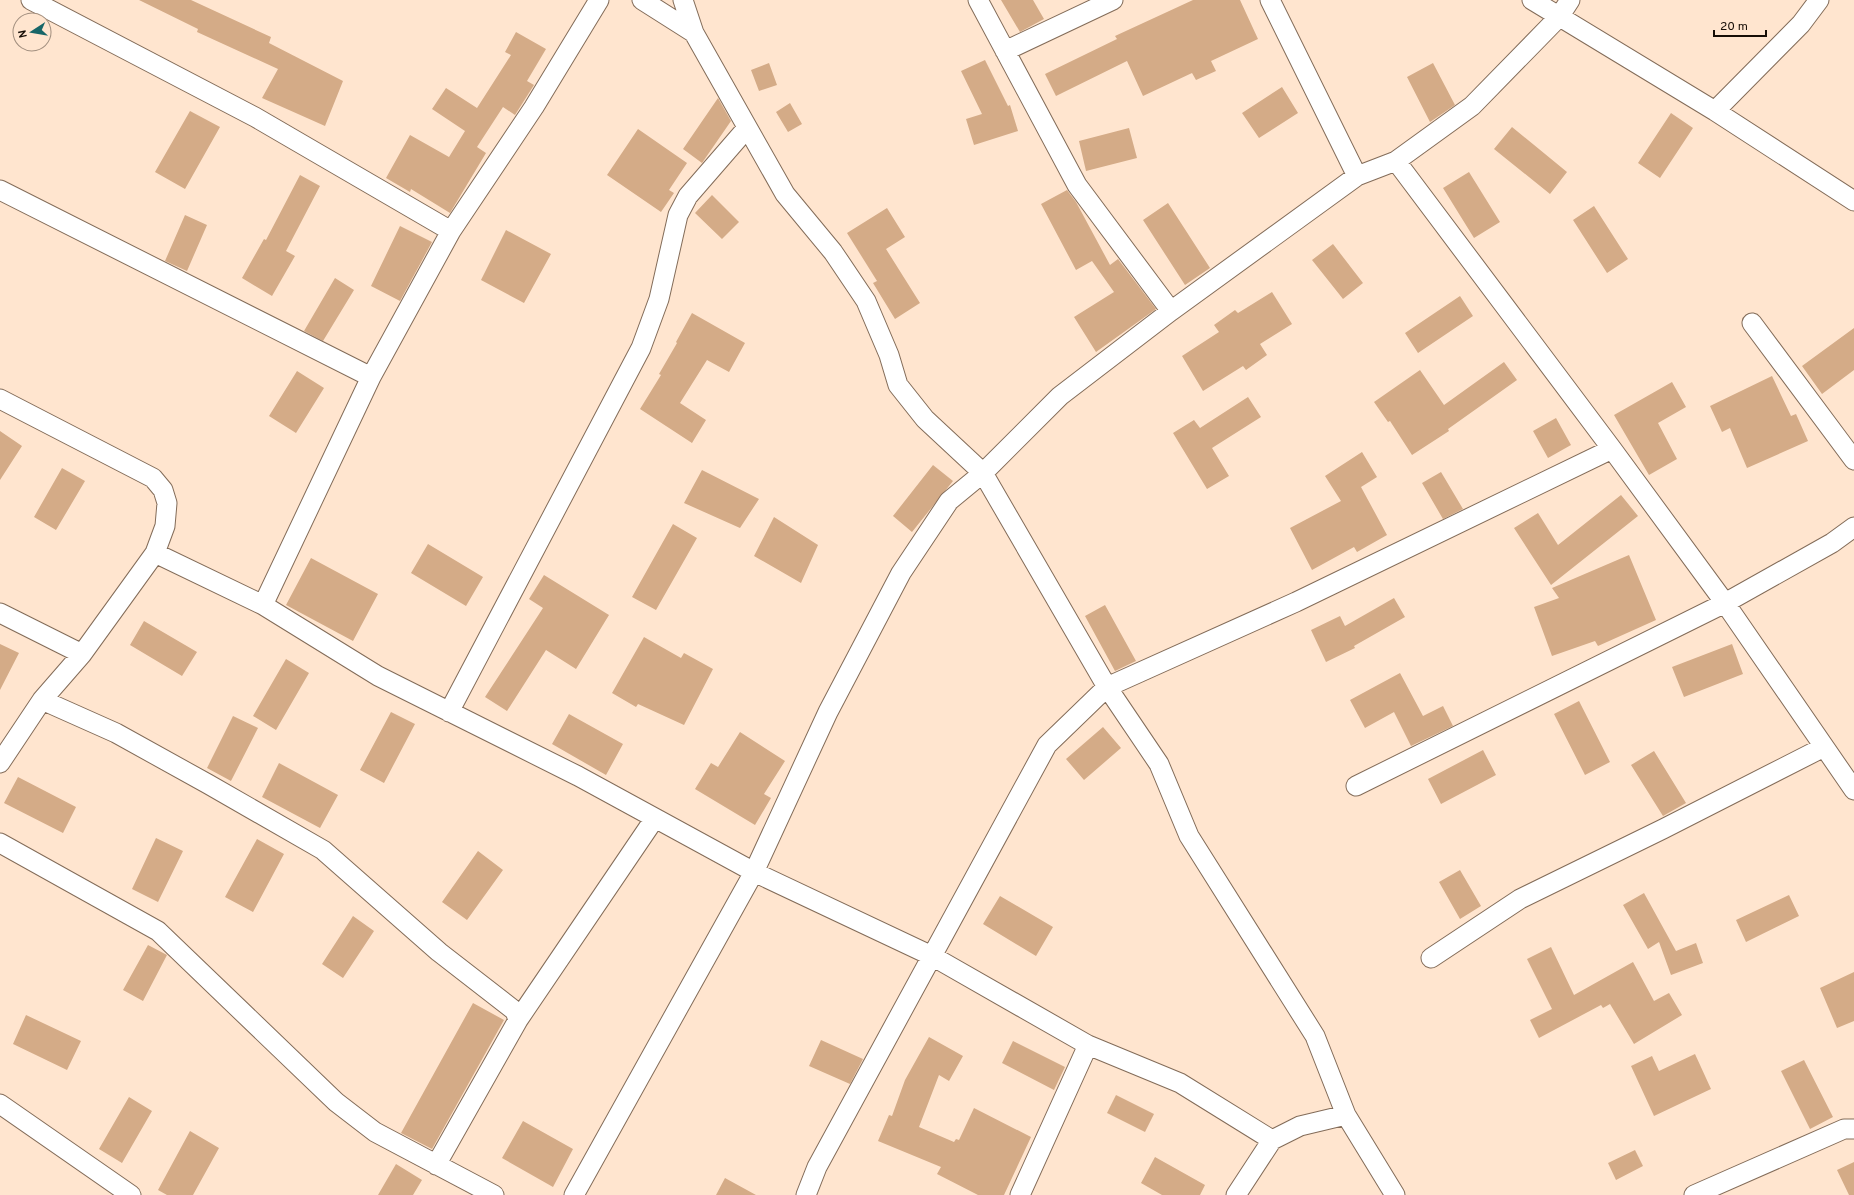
<svg xmlns="http://www.w3.org/2000/svg" width="1854" height="1195" viewBox="0 0 1854 1195" font-family="Overpass,sans-serif">
<style>
.building{fill:#d4ab87}
.lines{fill:none;stroke-linecap:round;stroke-linejoin:round}
.minor-casing{stroke:#836c59;stroke-width:21}
.minor{stroke:#fff;stroke-width:19}
</style>
<rect width="100%" height="100%" fill="#ffe5cf"/>
<path class="building" d="M139 0H191L271 37 269 43 343 81 325 126 262 98 278 69 197 32 198 29Z
M1001 0H1033L1044 19 1020 32Z
M1193 0H1240L1258 39 1211 61 1216 71 1196 80 1192 73 1143 96 1127 61 1056 96 1045 74 1117 39 1115 36Z
M516 32 546 49 527 81 534 85 515 115 503 107 477 147 486 153 450 213 411 189 410 192 386 178 410 135 449 157 465 131 432 109 446 88 477 108 511 55 505 52Z
M985 60 1008 106 1010 105 1018 131 974 145 966 119 982 114 961 71Z
M769 63 777 85 759 91 751 70Z
M1433 63 1455 105 1430 122 1407 77Z
M1282 87 1298 113 1259 138 1242 113Z
M718 98 731 121 702 163 683 149Z
M790 103 802 124 788 132 776 112Z
M190 111 220 127 185 189 155 172Z
M1671 113 1693 128 1660 178 1638 163Z
M1512 127 1567 172 1550 194 1494 149Z
M1129 128 1137 158 1086 171 1079 141Z
M638 129 687 163 669 190 674 193 661 212 607 175Z
M1469 172 1500 222 1474 238 1443 188Z
M300 175 320 186 286 251 295 256 272 296 242 278 264 239 266 240Z
M1067 190 1076 202 1110 265 1118 259 1156 309 1096 352 1074 317 1114 292 1092 261 1076 270 1041 204Z
M712 195 739 222 722 239 695 213Z
M1168 203 1210 268 1185 285 1143 220Z
M1594 206 1628 259 1607 273 1573 220Z
M887 208 905 237 886 249 920 303 895 319 873 283 877 281 847 233Z
M185 215 207 225 187 271 165 261Z
M400 226 432 242 400 301 371 286Z
M506 230 551 254 524 303 481 280Z
M1333 244 1363 283 1343 299 1312 260Z
M335 278 354 290 323 341 304 331Z
M1272 292 1292 324 1260 344 1267 355 1246 370 1243 366 1203 391 1182 356 1219 332 1214 325 1235 310 1238 313Z
M1460 296 1473 316 1418 353 1405 333Z
M692 313 745 343 729 372 707 360 680 403 706 420 692 443 640 409 661 375 659 374 677 343 676 342Z
M1854 328V370L1822 394 1802 366Z
M1504 362 1517 380 1448 429 1449 431 1412 455 1390 421 1388 422 1374 402 1420 370 1444 405Z
M297 371 324 388 296 433 269 416Z
M1772 376 1791 416 1796 414 1808 441 1747 468 1730 428 1722 432 1710 406Z
M1672 382 1686 407 1658 423 1677 459 1649 475 1614 415Z
M1248 397 1261 417 1212 448 1229 476 1207 489 1173 433 1194 420 1200 428Z
M1556 418 1571 445 1548 458 1533 431Z
M0 431 22 446 0 480Z
M1362 452 1377 477 1361 487 1387 535 1357 552 1354 547 1312 570 1290 528 1341 501 1325 476Z
M933 465 953 481 912 532 893 516Z
M62 468 85 481 56 530 34 517Z
M702 470 759 499 740 528 684 503Z
M1441 472 1463 509 1443 519 1422 483Z
M1621 495 1638 516 1551 585 1514 528 1538 513 1558 545Z
M774 517 818 545 801 583 754 556Z
M673 524 697 538 656 610 632 597Z
M428 544 483 577 466 606 411 573Z
M1629 555 1656 620 1598 646 1595 641 1552 656 1534 607 1559 598 1552 588Z
M311 558 378 594 353 641 286 605Z
M544 575 609 615 576 669 546 650 507 711 485 697 543 608 529 599Z
M1394 598 1405 617 1354 646 1355 648 1326 662 1311 630 1340 616 1345 626Z
M1105 605 1136 661 1115 671 1085 616Z
M144 621 197 652 182 676 130 645Z
M644 637 681 658 684 653 713 669 684 725 638 704 636 707 612 693Z
M0 644 19 653 0 690Z
M1732 644 1743 674 1684 697 1672 667Z
M286 659 309 673 276 730 253 716Z
M1400 673 1423 716 1443 706 1453 726 1411 746 1394 712 1365 728 1350 700Z
M1579 701 1610 762 1585 775 1554 714Z
M391 712 415 724 384 783 360 770Z
M569 714 623 744 606 775 552 744Z
M233 716 258 728 231 781 207 768Z
M1103 727 1121 748 1084 780 1066 759Z
M740 732 785 761 764 794 771 798 755 825 695 789 711 763 718 767Z
M1483 750 1496 775 1441 804 1428 779Z
M1654 751 1686 803 1663 816 1631 765Z
M279 763 338 795 320 828 262 797Z
M18 777 76 807 63 833 4 803Z
M156 838 183 851 158 902 132 889Z
M257 839 284 854 253 912 225 897Z
M478 851 503 870 467 920 442 902Z
M1460 870 1481 906 1460 919 1439 882Z
M1644 893 1676 951 1696 943 1703 963 1671 975 1659 942 1648 949 1623 905Z
M1789 895 1799 916 1746 942 1736 920Z
M1000 896 1053 927 1036 956 983 924Z
M353 916 374 931 343 978 322 964Z
M148 945 167 955 143 1001 123 990Z
M1551 947 1574 995 1633 962 1654 1001 1669 993 1682 1015 1634 1044 1610 1004 1603 1008 1601 1005 1539 1038 1530 1020 1552 1009 1527 959Z
M1854 972V1021L1837 1028 1820 988Z
M473 1003 504 1020 432 1149 401 1133Z
M26 1015 81 1041 67 1070 13 1044Z
M929 1037 963 1056 949 1081 939 1075 919 1127 954 1142 956 1139 959 1140 974 1108 1031 1137 1004 1195H978L937 1174 941 1167 878 1141 889 1115 892 1116 905 1080Z
M821 1040 863 1059 850 1084 809 1066Z
M1013 1041 1065 1067 1054 1090 1002 1063Z
M1695 1054 1711 1089 1654 1116 1631 1066 1652 1056 1659 1071Z
M1804 1060 1833 1117 1810 1129 1781 1071Z
M1116 1095 1154 1114 1145 1132 1107 1113Z
M129 1097 152 1111 122 1163 99 1149Z
M523 1121 573 1149 553 1187 502 1158Z
M190 1131 219 1148 193 1195H167L158 1190Z
M1635 1150 1643 1166 1616 1180 1608 1163Z
M1155 1157 1205 1185 1200 1195H1162L1141 1183Z
M1854 1162V1195H1849L1837 1170Z
M396 1164 422 1180 413 1195H378Z
M725 1178 756 1195H716Z"/>
<g class="lines">
<g class="minor-casing">
<path id="minor" d="M31 0 255 117 451 231
M642 0 694 33
M683 0 694 33 785 194 833 252 866 301 889 355 898 385 925 419 983 473 1107 687 1159 764 1189 836 1315 1036 1346 1115 1395 1195
M978 0 1077 185 1171 311
M1270 0 1357 176
M1532 0 1715 111 1854 201
M1005 51 1113 0
M1715 111 1801 24 1819 0
M1396 161 1612 449 1725 603 1854 790
M0 190 371 377
M1752 323 1854 460
M0 399 153 478 163 490 167 503 165 526 155 553 82 654 42 700 0 763
M155 553 263 605 378 676 578 776 754 872 932 956 1088 1045 1180 1083 1272 1140 1300 1126 1346 1115
M263 605 371 377 451 231 534 107 599 0
M0 613 82 654
M42 700 116 733 208 784 323 850 439 952 515 1011 518 1020
M449 712 641 348 659 299 678 215 688 196 747 128
M1356 786 1725 603 1832 543 1854 527
M0 843 158 931 336 1102 375 1132 494 1195
M1431 958 1520 899 1663 829 1824 747
M0 1104 131 1195
M436 1165 518 1020 655 818
M574 1195 754 872 828 712 901 573 949 501 983 473 1060 396 1171 311 1357 176 1396 161 1472 106 1559 17 1570 0
M806 1195 817 1167 1047 745 1107 687 1296 602 1612 449
M1020 1195 1088 1045
M1236 1195 1272 1140
M1694 1195 1844 1129H1854"/>
</g>
<use href="#minor" class="minor"/>
</g>
<g transform="translate(32 32) rotate(258)"><circle r="19" fill="#ffe5cf" stroke="#a28f7f"/>
<path d="M0-3L7 15L0 10L-7 15Z" fill="#186668"/>
<text y="-6" font-size="11" font-weight="bold" text-anchor="middle" fill="#160d06">N</text>
</g>
<path d="M1714 30v6h52v-6" fill="none" stroke="#160d06" stroke-width="2"/>
<text x="1720" y="30" font-size="12" fill="#160d06" stroke="#ffe5cf" stroke-width="3" paint-order="stroke">20 m</text>
</svg>
